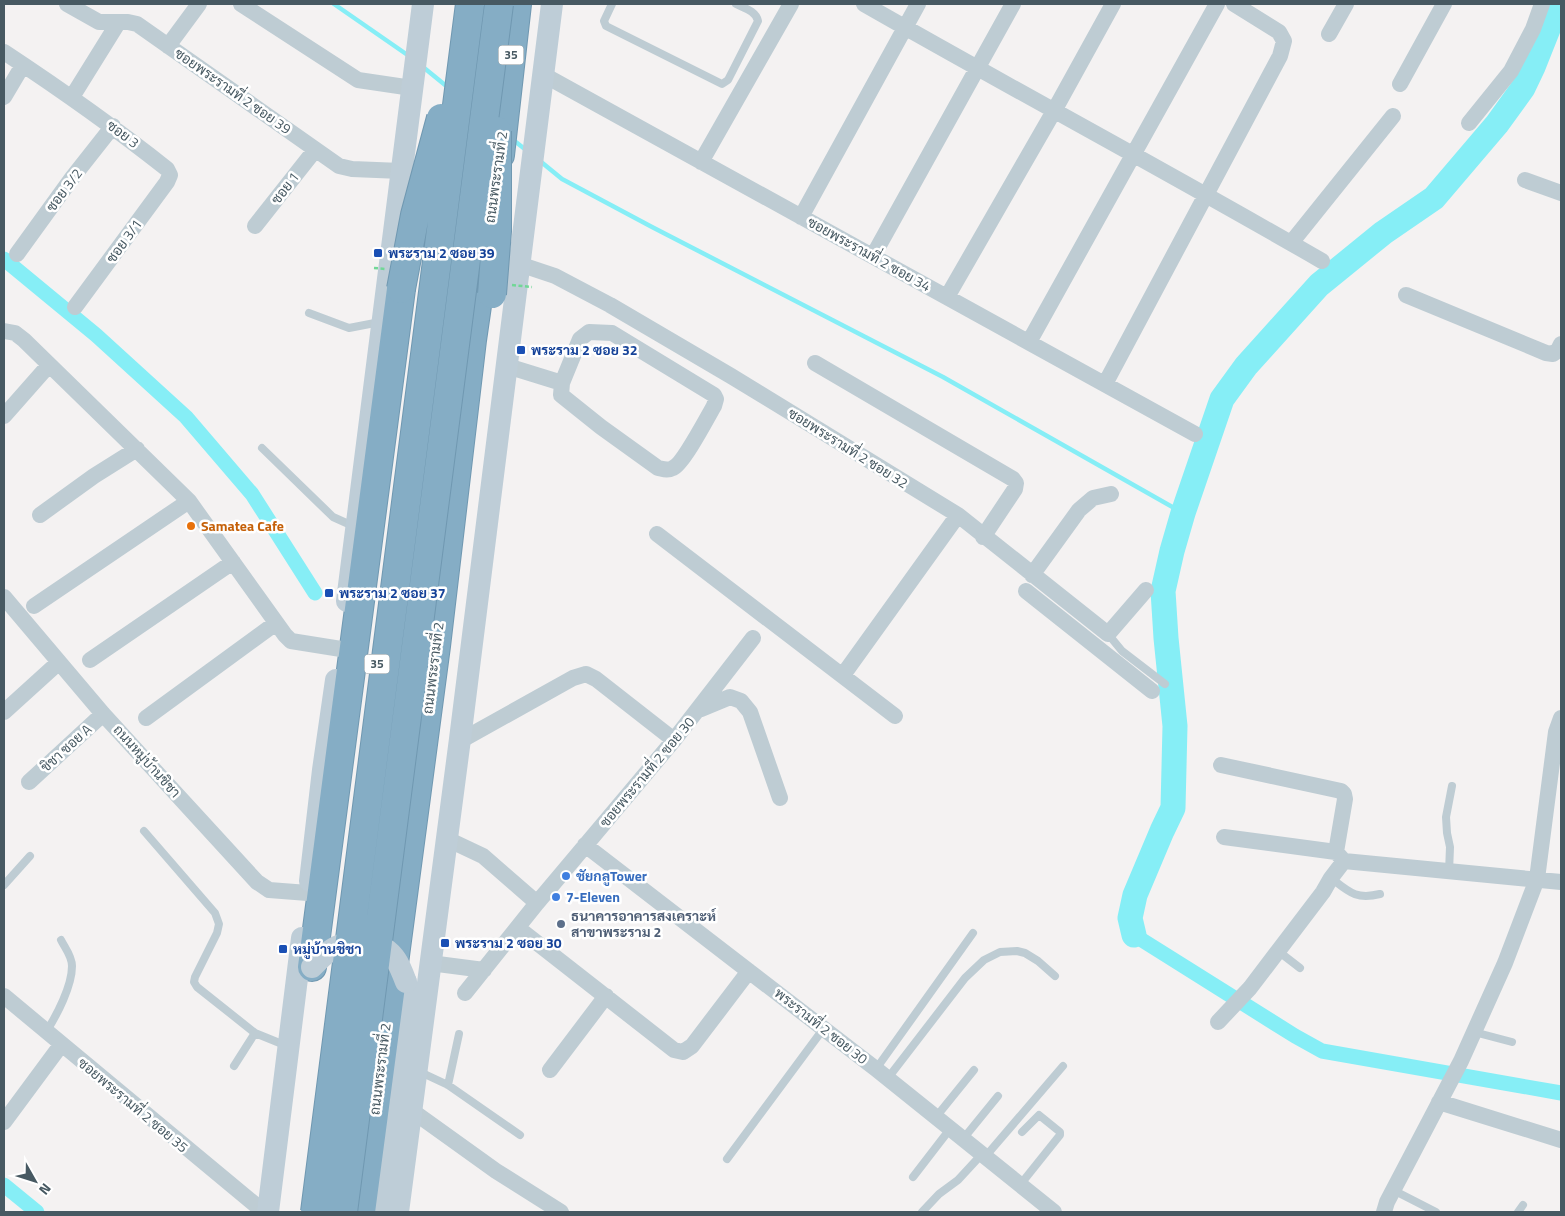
<svg xmlns="http://www.w3.org/2000/svg" width="1565" height="1216" viewBox="0 0 1565 1216" font-family="'Titillium Web',Sarabun,sans-serif">
<style>
.lines{fill:none;stroke-linecap:round;stroke-linejoin:round}
.stream{stroke:#86eef6;stroke-width:4.5}
.canal{stroke:#86eef6;stroke-width:15}
.river{stroke:#86eef6;stroke-width:25}
.highway-casing{stroke:#7098b1;stroke-width:30}
.lane{stroke:#beccd3;stroke-width:8}
.street{stroke:#beccd3;stroke-width:16}
.secondary{stroke:#becdd7;stroke-width:22}
.highway{stroke:#85adc5;stroke-width:28}
.highway-bridge-casing{stroke:#7098b1;stroke-width:30;stroke-linecap:butt}
.path-bridge{stroke:#71d797;stroke-width:2.5;stroke-dasharray:4 2.5;stroke-linecap:butt}
.secondary-bridge{stroke:#becdd7;stroke-width:22}
.highway-bridge{stroke:#85adc5;stroke-width:28}
.transit-dot{fill:#1a4fb4;stroke:#fff;stroke-width:2}
.food-dot{fill:#e8710a;stroke:#fff;stroke-width:2}
.shop-dot{fill:#3f7fe0;stroke:#fff;stroke-width:2}
.service-dot{fill:#5c6f8a;stroke:#fff;stroke-width:2}
.labels{text-anchor:middle;stroke-width:5;stroke-linejoin:round;paint-order:stroke}
.shield{fill:#fff;stroke:#7e8b91;stroke-width:1}
.shield-label{font-size:12px;font-weight:bold;fill:#475962}
.street-label{font-size:14px;fill:#475962;stroke:#fff}
.transit-label{font-size:14px;font-weight:bold;fill:#164399;stroke:#fff;text-anchor:start}
.food-label{font-size:14px;font-weight:bold;fill:#c56008;stroke:#fff;text-anchor:start}
.shop-label{font-size:14px;font-weight:bold;fill:#366cbe;stroke:#fff;text-anchor:start}
.service-label{font-size:14px;font-weight:bold;fill:#4e5e75;stroke:#fff;text-anchor:start}
</style>
<rect width="100%" height="100%" fill="#f4f2f2"/>
<g class="lines">
<path class="stream" d="M334 4 409 56
M423 67 450 89
M512 139 526 150
M540 161 562 179 652 227 943 377 1183 513"/>
<path class="canal" d="M4 259 96 335 186 417 252 494 315 593
M1134 935 1295 1036 1322 1051 1561 1093
M4 1185 37 1212"/>
<path class="river" d="M1134 935 1130 918 1135 895 1162 831 1173 808 1175 726 1166 638 1163 591 1172 551 1183 513 1222 399 1246 366 1319 285 1383 233 1434 198 1497 124 1523 88 1533 67 1558 4"/>
<g class="highway-casing">
<path id="highway" d="M500 155 517 4
M312 967 401 289
M361 1212 436 646 472 340 484 257"/>
</g>
<path class="lane" d="M612 4 604 21 606 26 722 84 728 80 758 21C756 11 744 8 736 4
M309 313 349 328 380 322
M262 448 333 517 353 526
M1108 634 1122 651 1165 684
M144 831 215 913 219 924 217 933 195 977 194 982 197 987 255 1033 287 1046
M1449 872 1450 847 1447 833 1446 817 1452 786
M1331 878C1349 892 1356 900 1380 894
M4 885 30 856
M1278 951 1300 968
M46 1032C57 1015 72 986 72 966 72 956 65 948 61 940
M1474 1032 1512 1042
M234 1066 255 1033
M876 1069 973 933
M418 1071 448 1085 520 1135
M888 1078 965 978 984 960 1000 952 1017 951 1025 953 1038 961 1055 976
M448 1085 459 1034
M936 1117 974 1070
M963 1139 998 1096
M985 1157 1063 1066
M727 1159 824 1028
M913 1177 950 1129
M1020 1185 1060 1135V1132L1039 1115 1022 1132
M1393 1190 1436 1212
M922 1212 939 1194 958 1180 982 1154
M1518 1212 1523 1205"/>
<path class="street" d="M67 4 99 22H128L137 24 339 166 352 169 401 171
M241 4 358 80 412 88
M864 4C1016 91 1170 173 1322 261
M1329 34 1346 4
M168 46 199 4
M4 52C60 89 114 127 167 169L170 175 167 182 75 307
M544 75 1195 434
M1400 84 1444 4
M4 97 23 65
M72 97 118 23
M1469 123 1511 71 1533 29 1542 4
M701 162 791 4
M1525 180 1561 193
M801 217 918 4
M255 226 315 150
M1291 243 1393 116
M17 254 72 178 113 126
M873 256 1013 4
M519 264 555 276 610 305 731 376 958 515 1108 634 1146 590
M1406 295 1546 353 1553 354 1558 350 1561 344
M947 297 1054 111 1113 4
M4 331 15 333 24 340 189 501 285 635 291 641 341 649
M589 332 612 333 714 395 716 399 714 406C707 418 683 464 673 468 668 471 663 469 658 468L601 427 561 395 562 383 580 339Z
M1029 342 1217 4
M815 363 1013 479 1016 483 1015 489 983 537
M507 366 562 383
M1105 384 1280 56 1284 41 1279 32 1234 4
M4 416 49 365
M40 515 94 476 137 449
M657 534 895 716
M1032 575 1079 510 1093 498 1111 494
M1026 591 1152 691
M4 597 103 714 257 882 269 890 308 893
M34 606 189 501
M90 660 233 562
M843 675 958 515
M701 709 730 697 741 701 750 712 780 798
M4 712 58 663
M146 718 276 623
M460 741 573 678 586 674 596 679 674 740
M1221 765 1341 791 1344 794 1345 799 1336 852
M29 782 103 714
M1224 837 1336 852 1344 861 1561 882
M447 839 483 856 537 903
M585 845 876 1069 1054 1212
M518 928 674 1050 683 1052 692 1046 749 971
M430 963 484 970
M465 993 537 903 674 740 753 638
M4 996 264 1212
M1218 1022 1250 988 1323 892 1331 878 1344 861
M550 1070 606 996
M1439 1102 1561 1140
M411 1110 496 1171 561 1212
M4 1122 61 1045
M1384 1212 1387 1202 1461 1061 1505 963 1537 879 1556 732 1561 718"/>
<path class="secondary" d="M347 601 423 4
M310 881 323 770 336 680
M268 1212 302 938
M377 1212 406 982
M398 1212C418 1054 440 897 460 739 491 494 521 249 552 4"/>
<use href="#highway" class="highway"/>
<g class="highway-bridge-casing">
<path id="highway-bridge" d="M401 289 415 215 441 118
M492 294 497 231V131
M315 1212 470 4
M343 1212 499 4"/>
</g>
<path class="path-bridge" d="M374 268 385 269
M512 285 532 287"/>
<path class="secondary-bridge" d="M312 967C319 960 326 952 336 947 356 937 383 940 396 960 400 966 403 974 406 982"/>
<use href="#highway-bridge" class="highway-bridge"/>
</g>
<g class="transit-dot">
<rect x="373" y="248" width="10" height="10" rx="2.5"/>
<rect x="516" y="345" width="10" height="10" rx="2.5"/>
<rect x="324" y="588" width="10" height="10" rx="2.5"/>
<rect x="440" y="938" width="10" height="10" rx="2.5"/>
<rect x="278" y="944" width="10" height="10" rx="2.5"/>
</g>
<circle class="food-dot" cx="191" cy="526" r="5"/>
<g class="shop-dot">
<circle cx="566" cy="876" r="5"/>
<circle cx="556" cy="897" r="5"/>
</g>
<circle class="service-dot" cx="561" cy="924" r="5"/>
<g class="labels">
<g class="shield">
<rect x="498.5" y="45.5" width="25" height="19" rx="4"/>
<rect x="364.5" y="654.5" width="25" height="19" rx="4"/>
</g>
<g class="shield-label">
<text x="511" y="59">35</text>
<text x="377" y="668">35</text>
</g>
<g class="street-label">
<text transform="translate(233 91) rotate(35)" y="5">ซอยพระรามที่ 2 ซอย 39</text>
<text transform="translate(123 134) rotate(37)" y="5">ซอย 3</text>
<text transform="translate(496 177) rotate(-82)" y="5">ถนนพระรามที่ 2</text>
<text transform="translate(285 188) rotate(-52)" y="5">ซอย 1</text>
<text transform="translate(64 190) rotate(-53)" y="5">ซอย 3/2</text>
<text transform="translate(124 241) rotate(-54)" y="5">ซอย 3/1</text>
<text transform="translate(869 254) rotate(29)" y="5">ซอยพระรามที่ 2 ซอย 34</text>
<text transform="translate(848 448) rotate(32)" y="5">ซอยพระรามที่ 2 ซอย 32</text>
<text transform="translate(433 668) rotate(-83)" y="5">ถนนพระรามที่ 2</text>
<text transform="translate(66 748) rotate(-42)" y="5">ชิชา ซอย A</text>
<text transform="translate(147 761) rotate(48)" y="5">ถนนหมู่บ้านชิชา</text>
<text transform="translate(647 772) rotate(-50)" y="5">ซอยพระรามที่ 2 ซอย 30</text>
<text transform="translate(821 1026) rotate(38)" y="5">พระรามที่ 2 ซอย 30</text>
<text transform="translate(380 1069) rotate(-83)" y="5">ถนนพระรามที่ 2</text>
<text transform="translate(133 1105) rotate(40)" y="5">ซอยพระรามที่ 2 ซอย 35</text>
</g>
<g class="transit-label">
<text x="388" y="258">พระราม 2 ซอย 39</text>
<text x="531" y="355">พระราม 2 ซอย 32</text>
<text x="339" y="598">พระราม 2 ซอย 37</text>
<text x="455" y="948">พระราม 2 ซอย 30</text>
<text x="293" y="954">หมู่บ้านชิชา</text>
</g>
<g class="food-label">
<text x="201" y="531">Samatea Cafe</text>
</g>
<g class="shop-label">
<text x="576" y="881">ชัยกลูTower</text>
<text x="566" y="902">7-Eleven</text>
</g>
<g class="service-label">
<text x="571" y="921">ธนาคารอาคารสงเคราะห์<tspan x="571" dy="16">สาขาพระราม 2</tspan></text>
</g>
</g>
<rect width="1565" height="1216" fill="none" stroke="#475962" stroke-width="10"/>
<g transform="translate(35 1181) rotate(129)" stroke="#ffffff" stroke-width="4" paint-order="stroke">
<path d="M0-4L9 19L0 12L-9 19Z" fill="#475962"/>
<text y="-8" font-size="14" font-weight="bold" text-anchor="middle" fill="#475962">N</text>
</g>
</svg>
